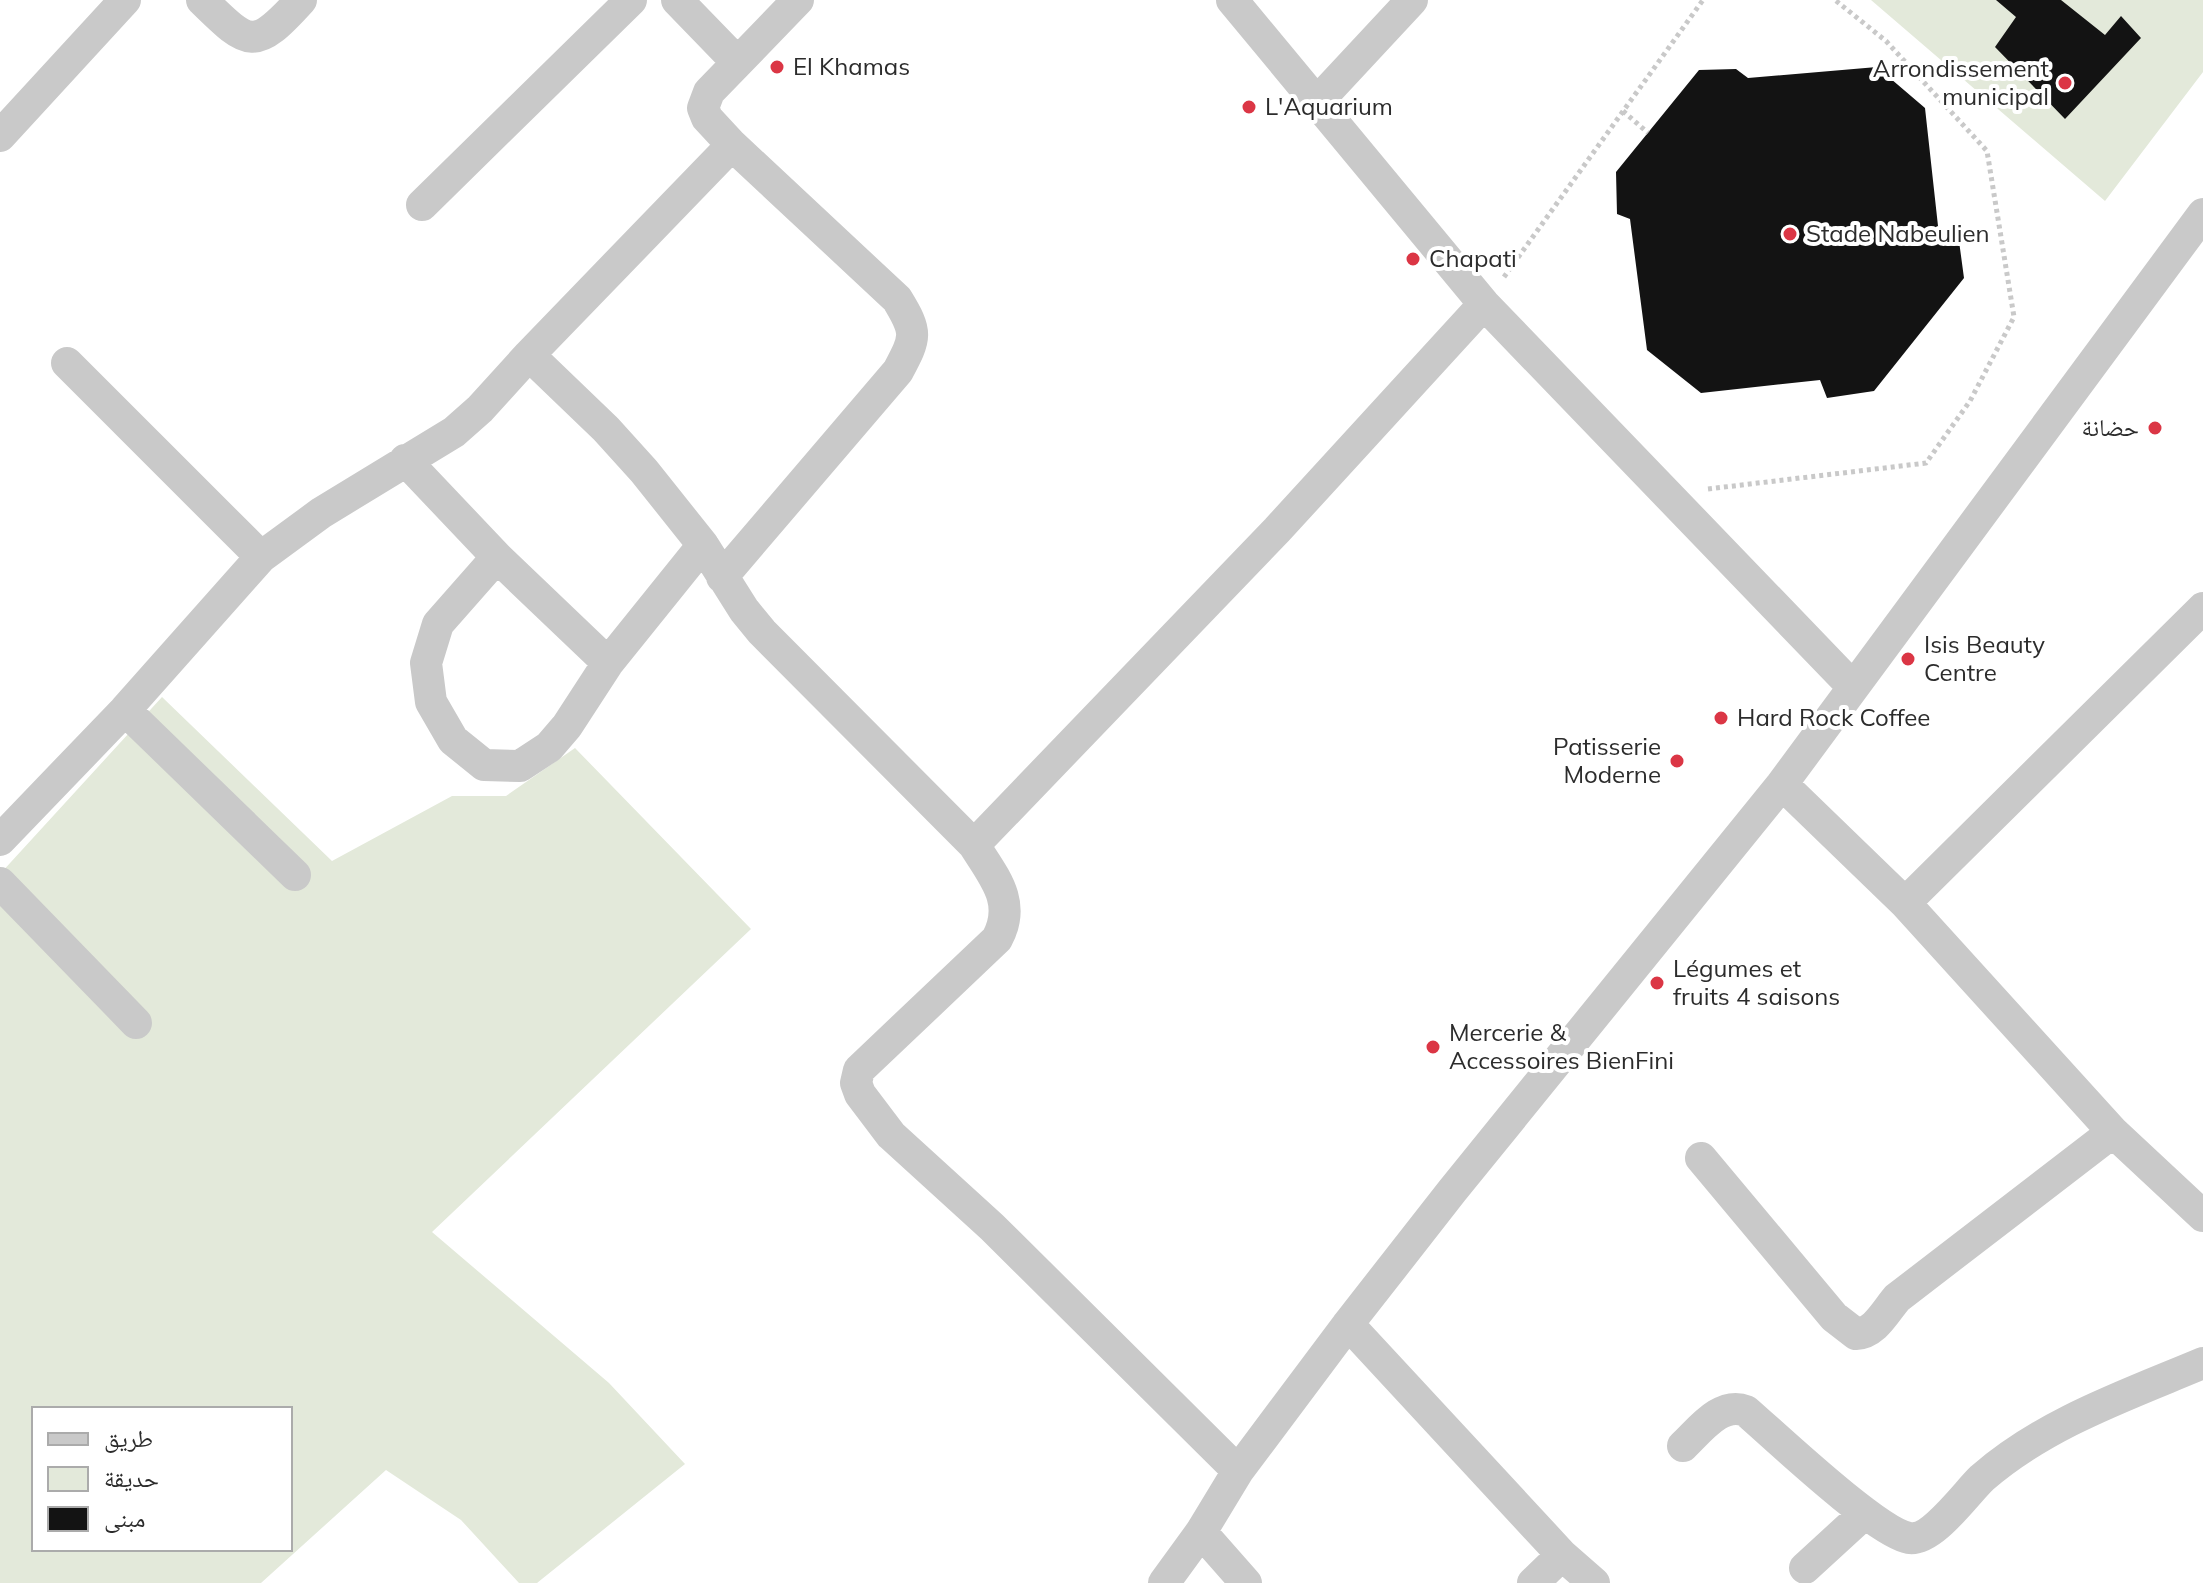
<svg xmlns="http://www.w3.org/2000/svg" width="2203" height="1583" viewBox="0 0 2203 1583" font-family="Mulish,'Noto Naskh Arabic',sans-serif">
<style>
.green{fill:#e3e9da;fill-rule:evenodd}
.building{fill:#131313}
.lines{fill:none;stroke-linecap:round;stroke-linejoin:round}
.path{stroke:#c9c9c9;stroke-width:5;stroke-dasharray:4 4;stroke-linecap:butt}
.street{stroke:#c9c9c9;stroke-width:32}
.poi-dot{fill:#db3645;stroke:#fff;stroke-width:3}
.labels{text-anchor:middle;stroke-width:8;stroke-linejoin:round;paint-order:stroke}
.poi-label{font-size:24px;fill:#2c2c2c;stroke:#fff;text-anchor:start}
</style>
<rect width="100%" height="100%" fill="#fff"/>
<path class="green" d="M1871 0H2203V72L2105 201Z
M162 697 332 861 452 796H506L575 748 751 929 432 1232 609 1383 685 1464 537 1583H519L461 1520 386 1470 261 1583H0V874ZM34 1409H290V1549H34Z"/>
<path class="building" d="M1996 0H2061L2105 35 2121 16 2141 38 2065 119 1995 47 2016 17Z
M1877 67 1925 108 1938 226 1959 241 1964 278 1874 391 1827 398 1820 380 1701 393 1647 350 1630 219 1617 214 1616 172 1699 70 1736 69 1748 78Z"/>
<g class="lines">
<path class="path" d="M1623 111 1648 133
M1504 277 1703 0
M1708 489 1926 463 1970 401 2014 317 1987 151 1886 41 1835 0"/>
<path class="street" d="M202 0C249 46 254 52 301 0
M677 0 737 62
M1232 0 1484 304 1852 686
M1318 101 1412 0
M0 136 125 0
M422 205 631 0
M67 363 261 557
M405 460 497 557 608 663 703 545 644 471 606 429 529 355
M703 545 744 610 762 632 974 845C994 877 1017 902 997 939L859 1070 856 1083 860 1094 891 1135 992 1227 1238 1471
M497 557 438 624 426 663 431 702 453 740 484 765 520 766 549 747 567 726 608 663
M722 577 898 371C916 337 918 333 897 299L732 145 707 118 703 108 709 92 798 0
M125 710 295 875
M1782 784 1905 903 2113 1132 2203 1216
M0 840 125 710 261 557 321 513 454 432 480 409 529 355 732 145
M974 845 1277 530 1484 304
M0 883 136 1023
M1905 903 2203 608
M1701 1158 1834 1317 1856 1334C1875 1333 1885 1312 1897 1298L2113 1132
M1348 1324 1562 1555 1594 1583
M1683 1446C1700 1430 1721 1401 1746 1411 1776 1437 1876 1532 1909 1538 1932 1542 1966 1493 1982 1478 2045 1423 2127 1395 2203 1363
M1201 1532 1246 1583
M1805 1568 1865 1513
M1164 1583 1201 1532 1238 1471 1348 1324 1452 1191 1782 784 2203 214
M1533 1583 1562 1555"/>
</g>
<g class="poi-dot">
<circle cx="777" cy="67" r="8"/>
<circle cx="2065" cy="83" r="8"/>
<circle cx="1249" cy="107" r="8"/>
<circle cx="1790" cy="234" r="8"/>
<circle cx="1413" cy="259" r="8"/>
<circle cx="2155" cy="428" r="8"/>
<circle cx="1908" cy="659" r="8"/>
<circle cx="1721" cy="718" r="8"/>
<circle cx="1677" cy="761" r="8"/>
<circle cx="1657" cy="983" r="8"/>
<circle cx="1433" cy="1047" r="8"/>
</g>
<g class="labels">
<g class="poi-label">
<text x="793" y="75">El Khamas</text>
<text x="2049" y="77" text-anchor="end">Arrondissement<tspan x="2049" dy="28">municipal</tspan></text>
<text x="1265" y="115">L'Aquarium</text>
<text x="1806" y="242">Stade Nabeulien</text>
<text x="1429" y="267">Chapati</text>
<text x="2139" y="436" text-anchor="end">حضانة</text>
<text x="1924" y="653">Isis Beauty<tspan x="1924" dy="28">Centre</tspan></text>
<text x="1737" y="726">Hard Rock Coffee</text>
<text x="1661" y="755" text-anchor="end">Patisserie<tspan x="1661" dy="28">Moderne</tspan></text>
<text x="1673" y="977">Légumes et<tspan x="1673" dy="28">fruits 4 saisons</tspan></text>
<text x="1449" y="1041">Mercerie &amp;<tspan x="1449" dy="28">Accessoires BienFini</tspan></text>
</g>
</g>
<rect x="32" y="1407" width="260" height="144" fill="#ffffff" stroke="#ababab" stroke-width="2"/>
<rect x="48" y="1433" width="40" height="12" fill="#c9c9c9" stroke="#ababab" stroke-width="2"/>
<text x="104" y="1447" font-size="24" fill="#2c2c2c">طريق</text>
<rect x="48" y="1467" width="40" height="24" fill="#e3e9da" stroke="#ababab" stroke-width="2"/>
<text x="104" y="1487" font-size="24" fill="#2c2c2c">حديقة</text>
<rect x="48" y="1507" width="40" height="24" fill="#131313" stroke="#ababab" stroke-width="2"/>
<text x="104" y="1527" font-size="24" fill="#2c2c2c">مبنى</text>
</svg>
